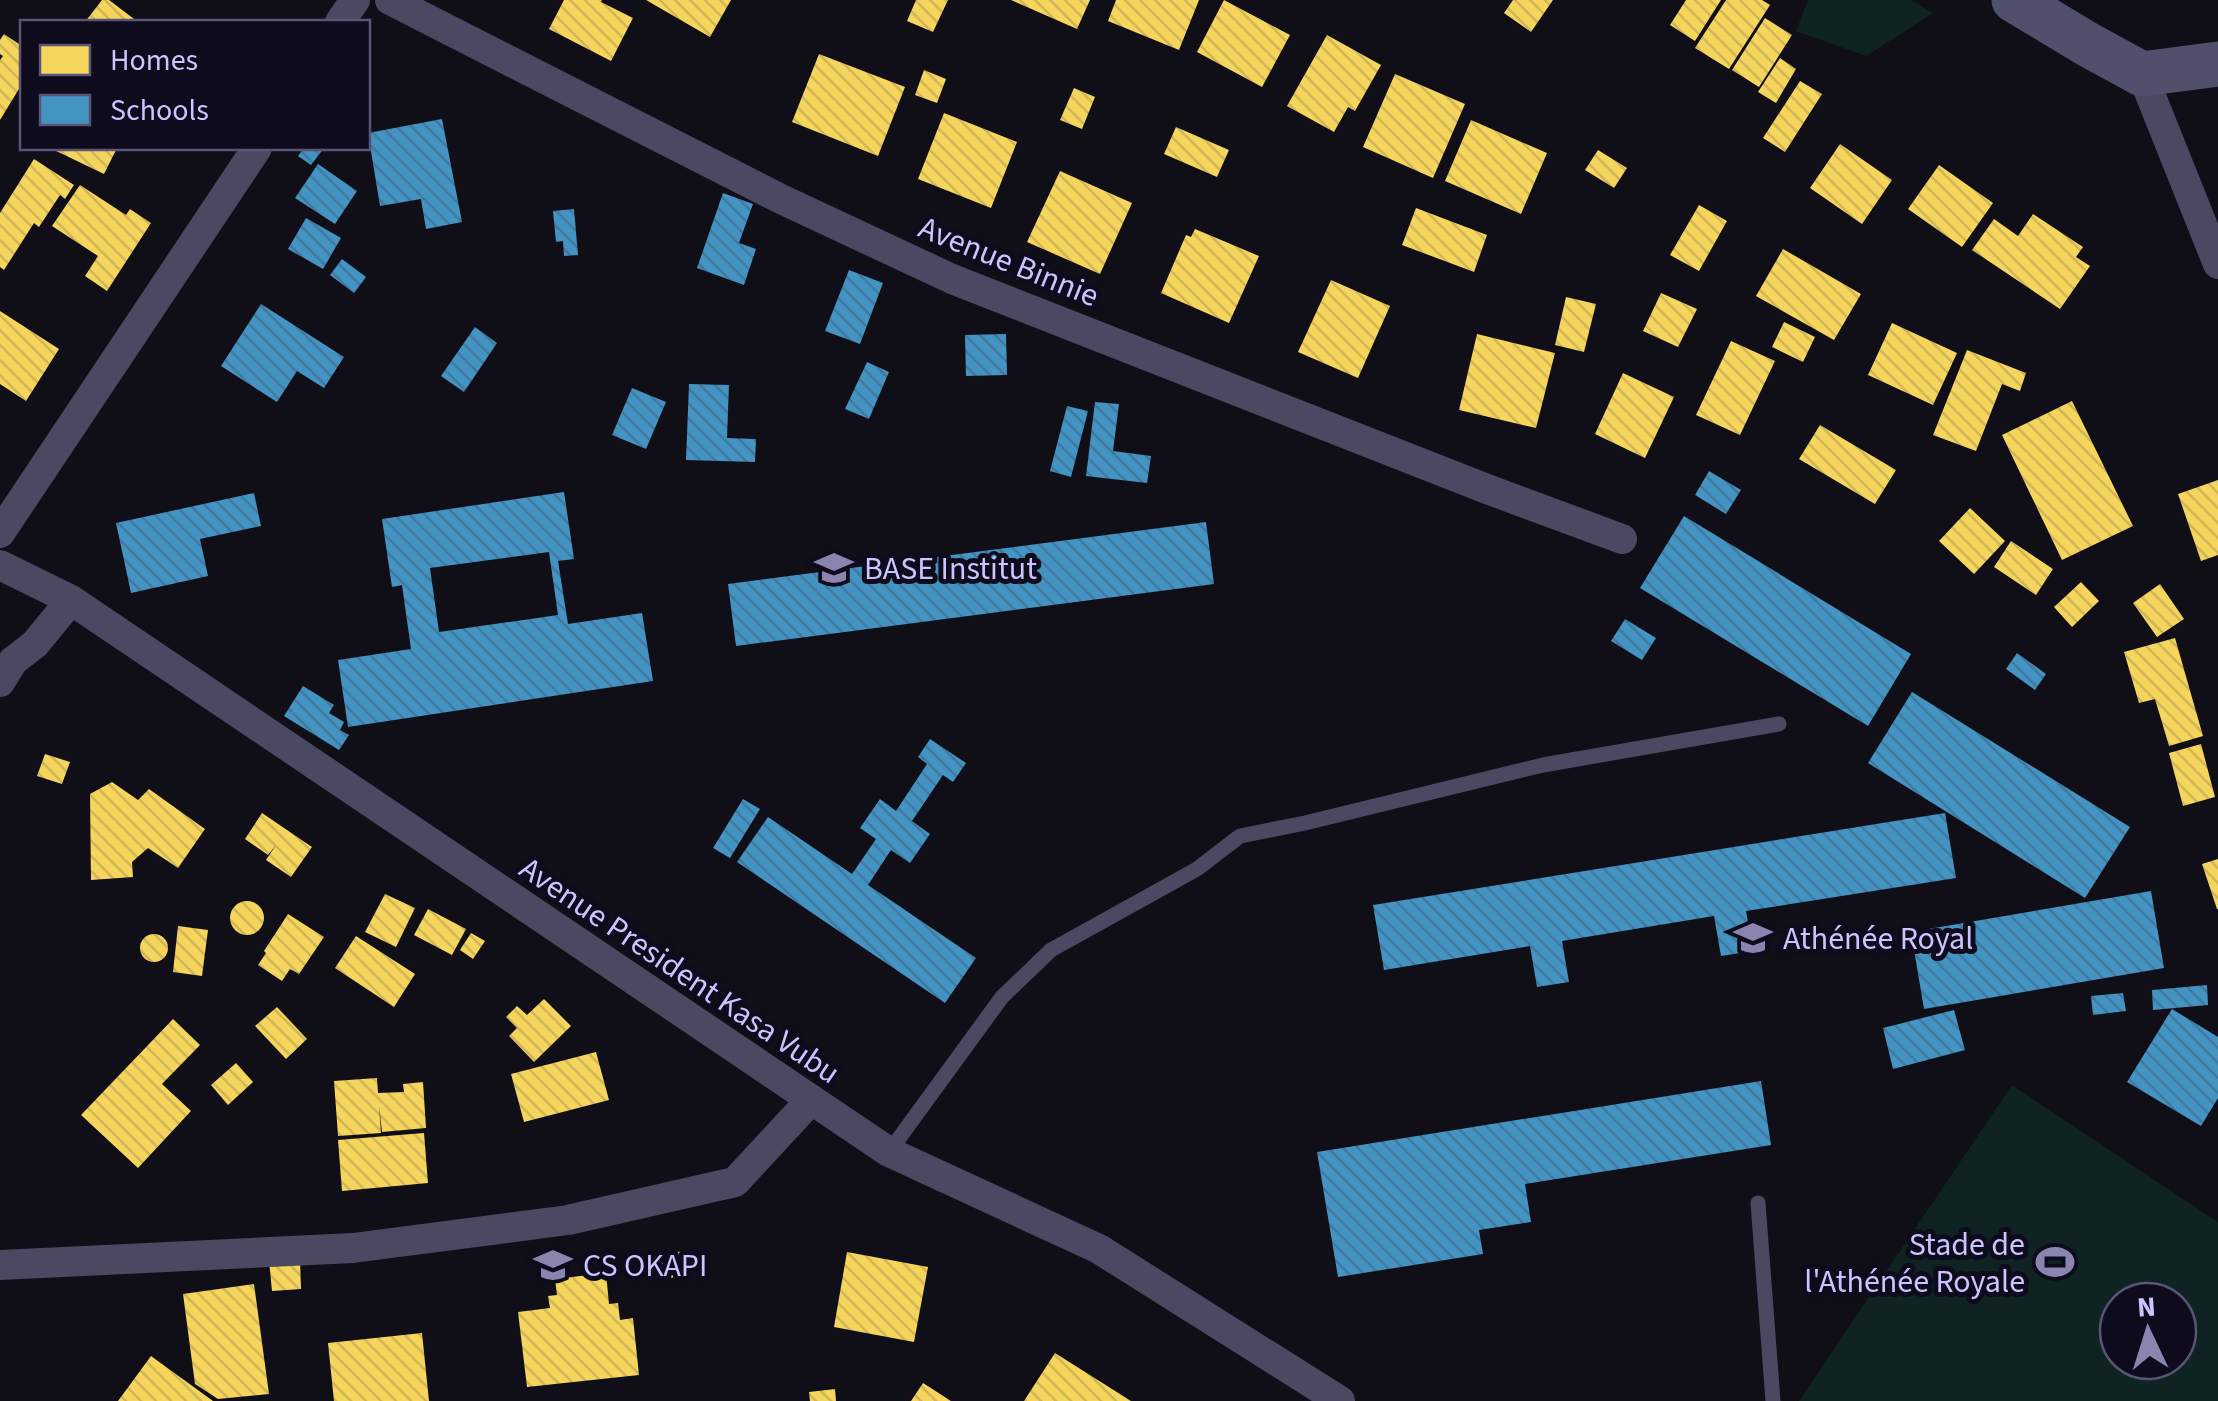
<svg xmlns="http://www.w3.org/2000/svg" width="2218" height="1401" viewBox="0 0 2218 1401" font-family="'Source Sans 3',sans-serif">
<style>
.green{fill:#0e2322;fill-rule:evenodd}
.homes{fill:url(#homes-back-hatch)}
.schools{fill:url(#schools-back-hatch);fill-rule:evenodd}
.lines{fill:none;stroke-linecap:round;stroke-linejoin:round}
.lane{stroke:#4a4961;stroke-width:15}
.street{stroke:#4a4961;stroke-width:30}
.secondary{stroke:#504f6c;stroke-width:45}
.labels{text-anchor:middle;stroke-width:10;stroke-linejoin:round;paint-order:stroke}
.street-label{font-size:32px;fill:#cbc5ff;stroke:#0d0b1c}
.poi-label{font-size:32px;fill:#cbc5ff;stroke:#0d0b1c;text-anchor:start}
</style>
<defs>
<pattern id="homes-back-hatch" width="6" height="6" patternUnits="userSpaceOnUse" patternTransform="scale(2.5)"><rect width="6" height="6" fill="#f6d55c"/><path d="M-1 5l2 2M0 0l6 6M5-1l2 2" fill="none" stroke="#d1b659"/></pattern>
<pattern id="schools-back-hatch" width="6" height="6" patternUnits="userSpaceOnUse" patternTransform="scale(2.5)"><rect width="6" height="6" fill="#4393c3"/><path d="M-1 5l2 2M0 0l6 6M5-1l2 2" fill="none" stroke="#41799f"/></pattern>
</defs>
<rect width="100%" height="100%" fill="#100f18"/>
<path class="green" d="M1808 0H1910L1933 13 1866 56 1796 31Z
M2012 1085 2218 1222V1401H1799ZM2118 1301H2178V1361H2118Z"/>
<path class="homes" d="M102 0H109L138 22H85Z
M564 0H602L601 2 633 18 611 61 549 29Z
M646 0H731L710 37Z
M916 0H948L933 32 907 21Z
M1011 0H1090L1077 29Z
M1116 0H1199L1179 50 1108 21Z
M1224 0 1290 35 1262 87 1197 52Z
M1513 0H1553L1531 32 1504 13Z
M1686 0H1721L1695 41 1670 25Z
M1726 0H1762L1770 5 1729 69 1695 48Z
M1765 18 1792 35 1759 87 1732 70Z
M4 34 22 46V84L0 120V60L3 56 0 54V40Z
M1327 35 1381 65 1355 111 1348 107 1334 132 1287 106Z
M819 54 905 87 878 156 792 122Z
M1780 58 1796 69 1776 103 1758 92Z
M924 70 946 79 937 103 915 95Z
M1395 74 1465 104 1433 178 1363 147Z
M1800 81 1822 94 1785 152 1763 138Z
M1074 88 1095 97 1082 129 1060 120Z
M944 113 1017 142 991 208 918 179Z
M1471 120 1547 153 1521 214 1445 181Z
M1176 127 1229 150 1217 177 1164 154Z
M1840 144 1892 180 1862 224 1810 188Z
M50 148H117L104 174Z
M1598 150 1627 168 1614 188 1585 170Z
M34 159 74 185 65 199 60 195 39 227 34 223 4 270 0 267V213Z
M1939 165 1993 203 1962 247 1908 209Z
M1060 171 1132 203 1100 274 1027 242Z
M80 185 126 215 130 209 151 223 107 291 85 276 98 256 52 226Z
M1699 205 1727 221 1699 271 1670 255Z
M1416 208 1487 235 1474 272 1402 245Z
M2033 214 2083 247 2076 257 2090 266 2060 309 1972 250 1994 219 2018 236Z
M1195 229 1259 256 1229 323 1161 293 1186 235 1191 237Z
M1783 249 1861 294 1834 340 1756 296Z
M1331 280 1390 306 1358 378 1298 352Z
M1661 293 1697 309 1678 347 1643 331Z
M1566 297 1596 304 1584 352 1555 345Z
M0 311 59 349 26 401 0 384Z
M1784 322 1815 337 1803 362 1772 347Z
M1892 323 1957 353 1933 405 1868 375Z
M1477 334 1555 353 1536 428 1459 410Z
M1731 341 1775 361 1740 435 1696 415Z
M1967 350 2026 373 2020 391 2002 384 1976 451 1933 435Z
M1623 373 1674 397 1645 458 1595 434Z
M2072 401 2133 526 2062 560 2002 435Z
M1820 425 1896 470 1875 504 1799 459Z
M2218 480V555L2201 561 2178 494Z
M1970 508 2005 541 1974 574 1939 541Z
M2011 541 2053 569 2036 595 1994 567Z
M2081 582 2099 601 2072 627 2054 607Z
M2160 584 2184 619 2157 637 2133 603Z
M2175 638 2203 736 2169 746 2155 699 2139 703 2124 652Z
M2201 744 2215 797 2183 806 2169 753Z
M45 754 70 762 62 784 37 776Z
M112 782 138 800 149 789 205 829 178 868 148 848 132 862 133 877 91 880 90 794Z
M262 813 312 847 291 877 266 860 276 845 268 855 245 839Z
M2218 859V909H2217L2202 864Z
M385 894 415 908 396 947 365 932Z
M230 918a17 17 0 1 1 34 0a17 17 0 1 1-34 0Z
M428 909 466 929 452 955 414 935Z
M288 914 324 937 299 974 290 969 282 981 258 965 266 953 264 951Z
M178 926 208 930 202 976 173 972Z
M471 933 485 941 473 959 460 950Z
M140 948a14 14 0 1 1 28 0a14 14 0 1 1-28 0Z
M356 936 415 974 394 1007 335 968Z
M544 999 571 1026 534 1062 509 1036 517 1028 506 1017 517 1006 527 1015Z
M277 1007 307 1039 286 1059 255 1026Z
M173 1019 200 1045 162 1084 191 1111 138 1168 81 1115Z
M596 1052 609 1100 524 1122 511 1074Z
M236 1063 253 1082 228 1105 211 1085Z
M377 1078 378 1093 404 1092 403 1084 423 1082 426 1128 382 1132 379 1105 381 1133 338 1136 334 1081Z
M424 1133 428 1183 342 1191 338 1140Z
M687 1251 689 1276 658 1279 656 1254Z
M847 1252 928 1267 914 1342 834 1327Z
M300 1259 301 1289 272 1291 269 1260Z
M606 1273 609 1304 618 1303 620 1320 633 1318 639 1375 527 1387 518 1312 550 1308 548 1296 557 1295 555 1279Z
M254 1284 269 1394 218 1399 195 1384 183 1294Z
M422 1333 429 1401H334L328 1343Z
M1055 1353 1131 1401H1024Z
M151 1356 213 1401H118Z
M923 1383 951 1401H911Z
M835 1389 836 1401H810L809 1392Z"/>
<path class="schools" d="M442 119 462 222 426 229 421 199 380 206 368 133Z
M304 148H324L311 165 298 156Z
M318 164 357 191 335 224 295 198Z
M723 193 753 204 739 243 756 249 744 285 697 268Z
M574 209 578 255 564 256 563 241 556 242 553 211Z
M306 218 341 238 323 269 288 249Z
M342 259 366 277 354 293 330 275Z
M849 270 883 283 860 344 825 331Z
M261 304 344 357 324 388 297 371 277 402 221 366Z
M475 327 497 343 464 392 441 376Z
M1006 334 1007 375 966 376 965 335Z
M867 362 889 372 869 419 845 409Z
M689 384 729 385 727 438 756 439 755 462 686 460Z
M632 388 666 402 646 449 612 435Z
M1095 402 1119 404 1113 451 1151 456 1147 483 1086 476Z
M1067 406 1088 411 1071 477 1050 471Z
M1709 471 1741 490 1726 514 1695 495Z
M564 492 574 559 558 561 568 624 642 613 653 681 348 727 338 660 411 649 402 585 392 587 382 519ZM549 552 558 615 439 632 430 568Z
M254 493 261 526 200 539 208 576 131 593 116 523Z
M1684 516 1911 654 1868 726 1640 588Z
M1206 522 1214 584 736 646 728 584Z
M1625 619 1656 638 1642 660 1611 641Z
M2017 653 2046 674 2035 690 2006 669Z
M303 686 334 705 329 713 344 722 340 730 349 735 339 750 284 716Z
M1912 692 2130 827 2085 898 1868 763Z
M930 739 966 763 953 782 943 775 912 821 930 834 910 863 891 850 868 885 976 958 945 1003 737 862 768 817 852 874 876 839 860 828 880 799 896 811 927 764 918 757Z
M743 799 760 809 730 858 713 848Z
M1945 813 1956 878 1746 911 1753 951 1721 956 1714 916 1562 941 1569 982 1537 987 1530 946 1384 970 1373 905Z
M2151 891 2164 968 1924 1009 1911 932Z
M2207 985 2208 1005 2153 1010 2152 990Z
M2123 993 2126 1011 2093 1015 2091 996Z
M2172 1009 2218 1037V1098L2201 1126 2127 1082Z
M1954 1010 1965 1050 1893 1069 1883 1028Z
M1761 1081 1771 1145 1525 1184 1531 1222 1479 1230 1483 1254 1338 1277 1317 1152Z"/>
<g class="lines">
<path class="lane" d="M889 1152 1002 997 1051 950 1197 869 1240 836 1305 823 1543 765 1779 724
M1758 1203 1773 1401"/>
<path class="street" d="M390 0 781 199 952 279 1487 489 1622 539
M340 22 355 0
M2142 74 2218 264
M0 533 257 148
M0 565 71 600 889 1152 1099 1249 1340 1401
M0 682 13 661 35 644 71 600
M0 1265 353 1248 568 1220 735 1182 810 1101"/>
<path class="secondary" d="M2014 0 2087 44 2142 74 2218 64"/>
</g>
<defs>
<g id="school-bare" transform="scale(3)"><path d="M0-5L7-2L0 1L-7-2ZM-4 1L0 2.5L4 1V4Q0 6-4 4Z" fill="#8a85ae" stroke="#0d0b1c" stroke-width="2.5" paint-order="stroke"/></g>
<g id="stadium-bare" transform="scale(3)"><path d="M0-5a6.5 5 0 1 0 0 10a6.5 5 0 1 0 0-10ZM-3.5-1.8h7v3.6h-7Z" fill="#8a85ae" stroke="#0d0b1c" stroke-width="2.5" paint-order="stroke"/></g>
</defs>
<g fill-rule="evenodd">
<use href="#school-bare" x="834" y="568"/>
<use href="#school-bare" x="1753" y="938"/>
<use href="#stadium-bare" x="2055" y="1262"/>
<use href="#school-bare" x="553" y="1265"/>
</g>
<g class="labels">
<g class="street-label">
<text transform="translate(1009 261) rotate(22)" y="11">Avenue Binnie</text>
<text transform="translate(680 970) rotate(34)" y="11">Avenue President Kasa Vubu</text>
</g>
<g class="poi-label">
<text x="864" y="579">BASE Institut</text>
<text x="1783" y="949">Athénée Royal</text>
<text x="2025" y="1255" text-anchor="end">Stade de<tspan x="2025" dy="37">l'Athénée Royale</tspan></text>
<text x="583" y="1276">CS OKAPI</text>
</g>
</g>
<rect x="20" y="20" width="350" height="130" fill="#0d0b1c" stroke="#595577" stroke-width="2.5"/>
<rect x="40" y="45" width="50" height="30" fill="#f6d55c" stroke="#595577" stroke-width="2.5"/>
<text x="110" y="70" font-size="30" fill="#cbc5ff">Homes</text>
<rect x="40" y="95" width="50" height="30" fill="#4393c3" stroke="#595577" stroke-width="2.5"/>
<text x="110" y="120" font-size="30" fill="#cbc5ff">Schools</text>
<g transform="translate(2148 1331) rotate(356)"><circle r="48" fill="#0d0b1c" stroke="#595577" stroke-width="2.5"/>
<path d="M0-8L18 38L0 25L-18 38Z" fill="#8a85ae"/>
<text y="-15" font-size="28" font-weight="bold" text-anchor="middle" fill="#cbc5ff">N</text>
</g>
</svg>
